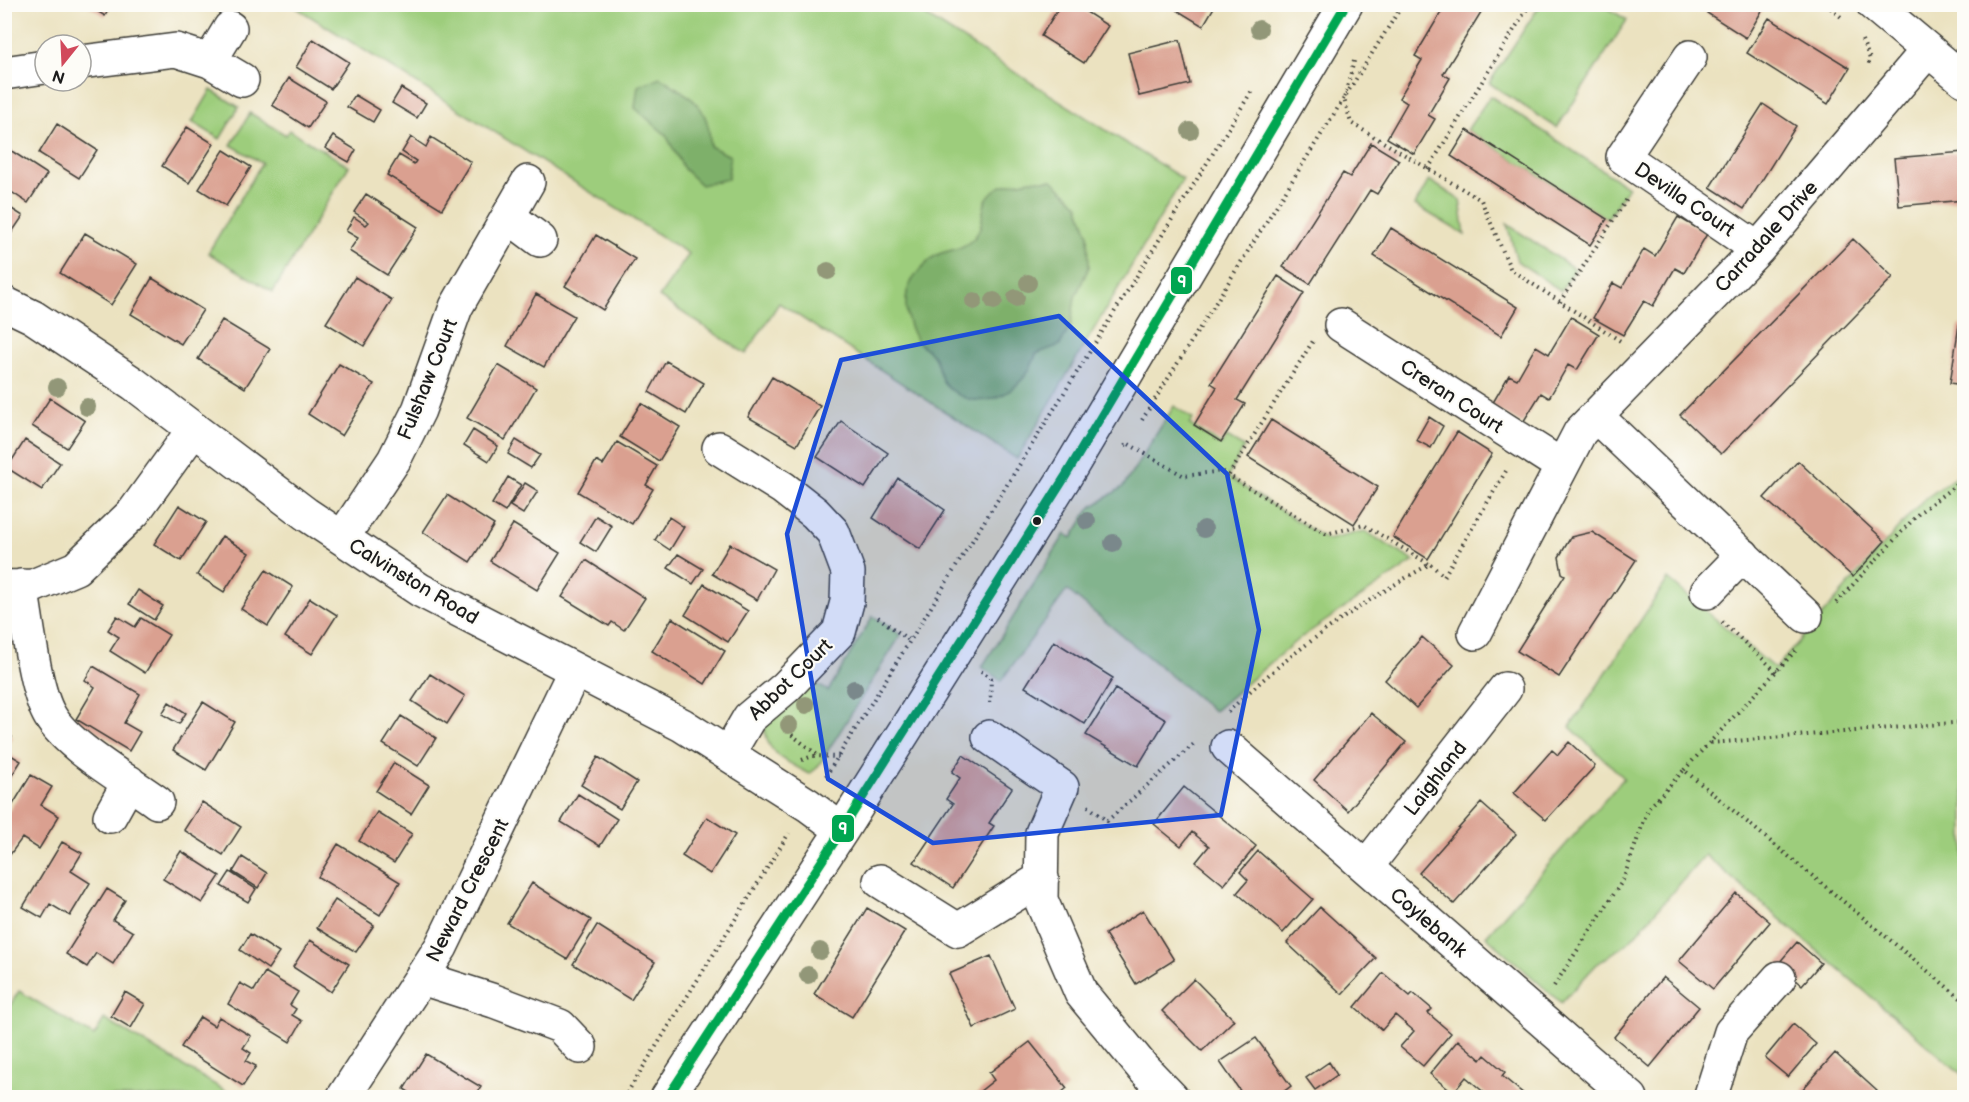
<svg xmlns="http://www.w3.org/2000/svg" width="1969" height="1102" viewBox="0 0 1969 1102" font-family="'Balsamiq Sans',sans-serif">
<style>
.green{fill:#9dcd7b;stroke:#5c744c;stroke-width:1.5}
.forest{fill:#7eb06b;stroke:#4d6644;stroke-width:1.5}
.building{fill:#daa090}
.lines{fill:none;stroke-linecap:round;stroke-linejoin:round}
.minor-casing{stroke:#3b3a35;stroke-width:36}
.path{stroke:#3b3a35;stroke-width:4;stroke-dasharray:1.5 4.5;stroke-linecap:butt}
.minor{stroke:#fff;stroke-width:33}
.bus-1-casing{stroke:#fdfcf7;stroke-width:14}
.bus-1{stroke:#00a651;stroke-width:9}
.tree{fill:#929778}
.marked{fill:#1d4ed8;fill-opacity:0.2;stroke:#1d4ed8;stroke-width:4.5;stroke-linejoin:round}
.bus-dot{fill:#1c1c1c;stroke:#fdfcf7;stroke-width:2}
.labels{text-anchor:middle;stroke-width:4.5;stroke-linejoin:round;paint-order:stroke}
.street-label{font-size:20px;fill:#1c1c1c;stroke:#fdfcf7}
.line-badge{stroke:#fdfcf7;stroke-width:2}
.badge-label{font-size:16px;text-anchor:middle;font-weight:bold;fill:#fff}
</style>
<rect width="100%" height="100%" fill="#fdfcf7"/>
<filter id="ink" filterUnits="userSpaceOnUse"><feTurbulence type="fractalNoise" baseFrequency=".0167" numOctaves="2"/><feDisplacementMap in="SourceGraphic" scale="12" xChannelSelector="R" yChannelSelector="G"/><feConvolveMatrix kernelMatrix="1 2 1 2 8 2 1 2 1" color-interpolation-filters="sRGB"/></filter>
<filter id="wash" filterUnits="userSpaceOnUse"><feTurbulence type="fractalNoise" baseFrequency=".008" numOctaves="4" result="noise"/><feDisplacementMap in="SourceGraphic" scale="24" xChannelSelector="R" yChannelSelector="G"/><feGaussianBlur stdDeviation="1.35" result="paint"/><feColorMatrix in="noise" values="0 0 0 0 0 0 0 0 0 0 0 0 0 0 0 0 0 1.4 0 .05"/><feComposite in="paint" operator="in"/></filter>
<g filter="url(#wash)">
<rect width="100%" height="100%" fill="#ebe2c0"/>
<path class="green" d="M292 5H909L1183 179 1017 459 779 303 746 354 659 297 689 254Z
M1540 5H1603L1627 20 1557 128 1489 83Z
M211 90 239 107 220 139 192 122Z
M1490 96 1628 187 1607 219 1467 130Z
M250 113 286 135 289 130 349 166 273 292 208 253 262 163 231 145Z
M1429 180 1460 200 1465 235 1415 205Z
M1507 224 1575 269 1561 291 1517 261Z
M1174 406 1193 419 1190 425 1221 445 1227 437 1244 447 1228 477 1327 540 1365 531 1414 561 1296 641 1214 711 1067 590 1001 681 982 667 1065 534 1072 538 1090 508 1123 487Z
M1964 471V1076L1705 855 1630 941 1596 965 1561 1003 1486 936 1624 778 1570 727 1668 579 1775 669 1922 501Z
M873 616 901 635 817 768 809 774C784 759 766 756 764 724L813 682 828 691Z
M19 991 94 1036 104 1019 236 1097H5V1013Z"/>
<path class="forest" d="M660 77C692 98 710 105 710 146L730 156 728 179 701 185 684 169 666 135 635 108 638 86Z
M1031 180H1052L1078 204 1088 234 1089 267 1075 297 1071 325 1060 345 1036 354C1025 393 977 419 945 384 938 377 939 363 933 355 928 349 920 346 916 339 906 322 901 296 913 279 918 271 931 257 939 254 952 249 961 250 972 240 990 222 975 204 996 189 1003 183 1021 182 1031 180Z"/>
<g id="blocks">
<path class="building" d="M1061 4H1074L1108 26 1084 63 1041 36Z
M1167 4H1216L1203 26Z
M1446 4H1486L1443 74 1450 78 1428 115 1435 119 1414 154 1387 138 1407 103 1399 98 1422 60 1415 56Z
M1693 4H1766L1746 38Z
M87 5H111L105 16Z
M1769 18 1850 68 1828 104 1747 53Z
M313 39 349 62 331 89 296 67Z
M1180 40 1190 84 1139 96 1128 53Z
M289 78 326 101 308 128 272 105Z
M401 88 426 103 417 118 392 103Z
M355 95 380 110 373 122 347 107Z
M1763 104 1796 126 1744 209 1710 187Z
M57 124 97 150 79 178 39 153Z
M187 127 214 144 189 183 162 166Z
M1467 130 1607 219 1590 245 1451 156Z
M333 136 356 150 349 162 325 148Z
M411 137 426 147 431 137 471 162 442 209 387 175 399 155 414 164 416 161 402 152Z
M1371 143 1399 160 1377 194 1370 190 1310 284 1283 267 1343 173 1350 177Z
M7 148 47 174 28 203 4 187V152Z
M224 150 251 167 226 206 199 189Z
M1964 152V200L1899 206 1894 158Z
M366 194 418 227 387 275 349 251 358 238 346 231 354 217 366 225 369 222 354 212Z
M4 204 23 216 4 244Z
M1678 217 1707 234 1684 273 1675 268 1653 306 1644 301 1623 335 1593 318 1613 283 1622 288 1644 249 1655 256Z
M1391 228 1518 307 1501 336 1374 256Z
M85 233 137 264 111 305 60 273Z
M596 235 635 259 603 310 565 286Z
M1853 239 1893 277 1721 454 1680 415Z
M1278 276 1304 293 1237 400 1245 404 1221 442 1194 425 1217 387 1211 383Z
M355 277 392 300 364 346 326 323Z
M152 278 203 310 181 344 131 314Z
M536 294 574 316 544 367 507 346Z
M1571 317 1599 334 1577 370 1568 365 1549 398 1541 393 1522 424 1491 406 1509 375 1517 379 1536 346 1549 354Z
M222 320 270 349 245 388 198 359Z
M1959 325 1964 326V385L1950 383Z
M666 361 704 383 686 414 649 392Z
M339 364 374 384 342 436 308 414Z
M498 365 536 388 505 440 467 418Z
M772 377 820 406 797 445 748 417Z
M50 398 85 421 67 448 32 426Z
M641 403 680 427 659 461 620 437Z
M1429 417 1443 426 1431 448 1416 440Z
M1271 420 1378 487 1354 524 1248 457Z
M841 421 888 453 865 488 817 457Z
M473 430 498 446 489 461 464 445Z
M1457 432 1492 454 1428 559 1393 537Z
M25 440 60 463 42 490 7 468Z
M516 440 540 455 531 468 508 454Z
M617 442 657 466 646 485 653 489 632 524 578 492 596 461 603 465Z
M1798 461 1885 541 1853 577 1764 498Z
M508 477 521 485 505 512 492 504Z
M898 478 945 510 920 549 873 518Z
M525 483 538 491 523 514 510 506Z
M447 495 494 525 470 562 423 532Z
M179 505 206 522 181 561 154 544Z
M596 516 612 526 596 552 580 542Z
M669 517 684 527 670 550 655 540Z
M513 524 560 553 537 590 490 561Z
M1592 532 1636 560 1559 677 1517 651 1565 575 1562 573 1559 557 1571 537Z
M222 536 249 553 224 592 197 575Z
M730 544 774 569 757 600 712 574Z
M678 554 703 569 693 584 668 568Z
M586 560 645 598 624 630 612 622 609 626 562 597Z
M266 570 293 587 268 626 241 609Z
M704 584 748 611 728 642 685 615Z
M138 590 163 606 154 620 129 604Z
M310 598 337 615 312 654 285 637Z
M117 616 135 627 141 618 169 635 145 673 110 651 119 637 108 630Z
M672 618 725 651 705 684 652 651Z
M1422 637 1454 665 1416 708 1385 680Z
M1054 641 1113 678 1085 724 1025 687Z
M93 666 140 694 124 723 140 732 129 751 76 719 95 687 85 680Z
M430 674 465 696 447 724 412 701Z
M1115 689 1166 720 1138 766 1086 735Z
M169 702 186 713 179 724 162 714Z
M203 702 235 722 206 770 173 750Z
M1371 713 1406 742 1348 811 1314 780Z
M401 716 436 738 418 766 383 744Z
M4 733 12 737 4 750Z
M1569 742 1595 766 1546 820 1514 793 1552 750 1558 755Z
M4 751 21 761 4 788Z
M963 755 1012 788 989 823 994 826 953 888 914 862 953 804 946 799 960 778 952 772Z
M598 757 637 782 620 809 581 785Z
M394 763 429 785 411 814 376 791Z
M31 775 52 787 41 805 59 816 39 849 22 838 4 863V808L9 811Z
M1184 787 1256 846 1224 885 1196 862 1209 846 1192 832 1181 846 1154 824Z
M578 794 617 819 600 846 561 822Z
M202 802 241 827 223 855 184 830Z
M1481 803 1516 834 1454 904 1419 873Z
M377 812 412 834 394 863 359 841Z
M707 817 735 835 710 874 682 856Z
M62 842 82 853 71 871 90 883 70 916 50 904 42 918 23 907Z
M338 844 400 882 380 915 318 877Z
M181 851 220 876 202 903 163 879Z
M1258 851 1313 899 1283 933 1237 893 1248 880 1240 872Z
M242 857 267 873 258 888 233 872Z
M230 872 256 889 248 902 221 886Z
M532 883 591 920 567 959 507 923Z
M107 889 125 900 113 920 133 932 113 964 96 953 87 967 66 954Z
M1736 893 1770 922 1713 989 1679 961Z
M335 900 374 925 356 952 317 928Z
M1320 907 1376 958 1342 994 1287 943Z
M867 908 905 931 852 1017 814 994Z
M1143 910 1174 960 1136 984 1105 934Z
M597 925 655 962 631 1000 573 964Z
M250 934 279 953 268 969 240 950Z
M310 940 349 964 331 992 293 967Z
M1797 942 1821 963 1802 985 1778 964Z
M991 956 1015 1009 974 1028 949 974Z
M265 972 298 992 290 1005 296 1009 292 1015 302 1021 290 1042 228 1004 240 983 254 991Z
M1383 973 1410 996 1413 993 1432 1009 1428 1013 1451 1033 1423 1066 1400 1047 1414 1031 1395 1015 1382 1030 1355 1007Z
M1663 977 1699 1007 1650 1067 1614 1037Z
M1194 979 1234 1020 1202 1051 1162 1011Z
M125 992 145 1004 131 1028 111 1016Z
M200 1017 214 1026 219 1017 251 1036 243 1048 251 1053 246 1061 256 1066 243 1086 181 1047Z
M1793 1024 1816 1044 1788 1077 1765 1058Z
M1256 1038 1291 1086 1275 1098H1245L1220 1062Z
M1458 1040 1481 1060 1485 1055 1505 1072 1502 1076 1525 1095 1523 1098H1484L1487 1095 1466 1077 1453 1093 1430 1074Z
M1030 1042 1067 1088 1055 1098H975L974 1096 994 1080 989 1073Z
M1835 1053 1877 1091 1871 1098H1811L1802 1090Z
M426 1054 481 1087 474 1098H418L404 1089Z
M1329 1062 1337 1075 1315 1090 1306 1078Z"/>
</g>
</g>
<g filter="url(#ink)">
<use href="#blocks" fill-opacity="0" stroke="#3b3a35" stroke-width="1.5"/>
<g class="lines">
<g class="minor-casing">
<path id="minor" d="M1873 4 1964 80
M1690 57 1623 157 1758 249
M210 61 230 28
M81 62 176 50 210 61 242 80
M4 73 45 67
M509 217 540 240
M4 303 33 317 134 384 306 514 420 590 682 725 808 805 842 830
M1341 325 1562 466
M1596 416 1806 616
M719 448 783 488 815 513 833 532 848 572 847 602 839 632 786 687 749 718 728 754
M342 538 394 460 419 410 456 307 528 182
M21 586C27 618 34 690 50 716 68 747 127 780 157 802
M4 587 33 586 76 568 134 512 194 429
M1707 592 1743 555
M1475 633 1580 432 1758 249 1928 50
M989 737 1062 787 1042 833 1041 900 1081 993 1143 1068 1172 1098
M1228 747 1631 1098
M110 816 129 782
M1366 867 1505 689
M880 881 958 930 1042 878
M422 978 494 1001 560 1026 580 1047
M343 1098 441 947 574 672
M667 1098 842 830 1065 477 1346 4
M1710 1098 1731 1032 1779 978"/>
</g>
<path class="path" d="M1826 4 1841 17
M1862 40 1870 59 1868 67
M1354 61 1344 99 1351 123 1481 200 1511 270 1622 342
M1428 169 1530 4
M1560 302 1627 199
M1142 420 1403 4
M1125 446 1127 443 1184 476 1221 471 1326 534 1364 525 1429 564
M1229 475 1313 341
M1836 603 1920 512 1964 479
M878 617 910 641
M1722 622 1777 672
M981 671 991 678 990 703
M1228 712C1287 654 1357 605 1430 564L1444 576 1506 471
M787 731 820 757
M1711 743 1964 722
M802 760 813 756 839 757
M1684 770 1798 648
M826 776 1253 89
M1088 806 1107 821 1194 744
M1554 986 1623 880 1648 809 1684 770 1964 1001
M624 1098 789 833"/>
<use href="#minor" class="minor"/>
<g class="bus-1-casing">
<path id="bus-1" d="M667 1098 842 830 1065 477 1346 4"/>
</g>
<use href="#bus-1" class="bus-1"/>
</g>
<g class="tree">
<circle cx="1259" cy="29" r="9"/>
<circle cx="1190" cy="131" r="9"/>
<circle cx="828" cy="271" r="9"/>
<circle cx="1028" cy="283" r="9"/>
<circle cx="1016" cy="298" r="9"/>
<circle cx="974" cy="301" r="9"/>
<circle cx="994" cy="301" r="9"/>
<circle cx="57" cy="387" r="9"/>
<circle cx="87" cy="407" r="9"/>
<circle cx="1087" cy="521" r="9"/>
<circle cx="1204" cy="529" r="9"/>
<circle cx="1113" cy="543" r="9"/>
<circle cx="854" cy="689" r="9"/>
<circle cx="806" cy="705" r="9"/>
<circle cx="789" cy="725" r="9"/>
<circle cx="820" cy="951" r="9"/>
<circle cx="808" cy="975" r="9"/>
</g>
</g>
<path class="marked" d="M1059 316 1227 474 1259 630 1221 815 933 843 828 779 787 534 841 360Z"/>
<circle class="bus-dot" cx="1037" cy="521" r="5"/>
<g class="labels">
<g class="street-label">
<text transform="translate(1685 199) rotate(34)" y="7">Devilla Court</text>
<text transform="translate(1766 236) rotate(-48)" y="7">Carradale Drive</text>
<text transform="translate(427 379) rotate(-68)" y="7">Fulshaw Court</text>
<text transform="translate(1452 396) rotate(33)" y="7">Creran Court</text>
<text transform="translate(414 581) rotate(31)" y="7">Calvinston Road</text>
<text transform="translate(790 679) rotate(-44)" y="7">Abbot Court</text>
<text transform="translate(1435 778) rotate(-52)" y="7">Laighland</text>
<text transform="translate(467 890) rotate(-63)" y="7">Neward Crescent</text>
<text transform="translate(1429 922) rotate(41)" y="7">Coylebank</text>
</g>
</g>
<g class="line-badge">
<rect x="1170" y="266" width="23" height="29" rx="6" fill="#00a651"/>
<rect x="831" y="814" width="24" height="29" rx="6" fill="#00a651"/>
</g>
<g class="badge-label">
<text x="1182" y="287">9</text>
<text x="843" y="834">9</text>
</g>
<rect width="1969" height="1102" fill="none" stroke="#fdfcf7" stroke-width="24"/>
<g transform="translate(63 63) rotate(198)"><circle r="28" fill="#fdfcf7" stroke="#a3a29f" stroke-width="1.5"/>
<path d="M0-4.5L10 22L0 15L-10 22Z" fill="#d1495b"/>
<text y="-9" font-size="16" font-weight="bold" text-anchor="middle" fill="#1c1c1c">N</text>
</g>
</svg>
